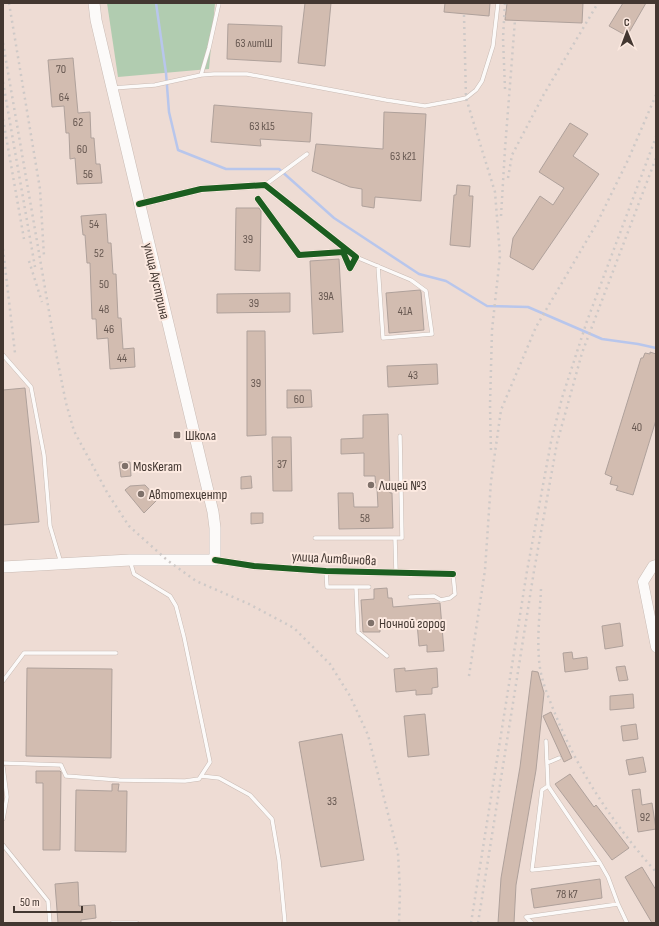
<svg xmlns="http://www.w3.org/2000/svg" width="659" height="926" viewBox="0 0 659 926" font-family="'Sofia Sans Condensed',sans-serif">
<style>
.green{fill:#b1ccb0}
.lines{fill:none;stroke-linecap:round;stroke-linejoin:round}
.stream{stroke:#b8c6ec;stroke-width:2.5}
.building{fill:#d2bcb0;stroke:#afa19b}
.lane-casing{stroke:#c9bbb4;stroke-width:4.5}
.street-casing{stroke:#c9bbb4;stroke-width:8}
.secondary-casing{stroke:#c9bbb4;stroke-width:11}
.primary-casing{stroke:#c9bbb4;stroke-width:12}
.lane{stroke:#fcfaf9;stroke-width:3.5}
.street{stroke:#fcfaf9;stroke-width:7}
.secondary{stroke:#fcfaf9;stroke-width:10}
.primary{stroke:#fcfaf9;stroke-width:11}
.rail{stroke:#cec9c7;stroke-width:2.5;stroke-dasharray:2 4;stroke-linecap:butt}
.cycleway-casing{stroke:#fce9e0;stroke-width:8}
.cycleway{stroke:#1b5e20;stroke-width:6}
.poi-dot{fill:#7f716a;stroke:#fce9e0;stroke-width:1.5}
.labels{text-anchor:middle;stroke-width:4;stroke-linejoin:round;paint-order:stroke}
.number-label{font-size:12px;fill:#675851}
.street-label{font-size:14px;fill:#433731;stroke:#fce9e0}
.poi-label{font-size:14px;fill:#433731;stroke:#fce9e0;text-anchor:start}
</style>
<rect width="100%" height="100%" fill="#eedcd4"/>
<path class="green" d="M107 3H215L209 69 118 77Z"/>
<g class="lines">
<path class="stream" d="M156 3 166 73 169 112 178 150 226 169H279L334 218 419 274 446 281 487 306 528 307 602 339 638 344 656 348"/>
</g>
<path class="building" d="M305 3H331L325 66 298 63Z
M445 3H490L489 16 444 12Z
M507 3H583L582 23 505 20Z
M623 3H646L627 36 609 26Z
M228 24 282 26 281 62 227 59Z
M73 58 78 113 90 112 91 138H94L96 164H100L102 183 77 184 75 158 70 159 69 133H66L64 106 52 107 48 60Z
M214 105 312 113 310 142 260 139 261 146 211 142Z
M384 112 426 114 421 201 375 197 374 208 362 206V189L350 187 312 171 316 144 383 149Z
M570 123 588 134 573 156 599 174 533 270 510 257 513 238 540 196 553 205 564 188 539 172Z
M457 185 470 186 469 196H473L470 247 450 245 454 195H456Z
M236 208H259L261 211 260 271 235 270Z
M106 214 108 243H111L113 274H116L118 318H121L123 349 134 348 135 367 110 369 108 338 97 339 96 319H92L90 263H87L85 235H83L81 216Z
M339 259 343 332 313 334 310 261Z
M420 290 421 292 424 330 389 333 386 293Z
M290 293V312L217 313V294Z
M247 331H265L266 435 247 436Z
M650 352 656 354V420L633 495 616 490 618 486 610 484 612 477 605 474 641 358H643L645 353 650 354Z
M437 364 438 384 388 387 387 366Z
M25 388 39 522 3 525V390Z
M287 390H311L312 407 287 408Z
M388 414 390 493H392L393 528 339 529 338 493H353L354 507H378L377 488H376L375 476H364V453L341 454V439L363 438V415Z
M272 437H291L292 491H273Z
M119 462H130L131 476 121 477Z
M251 476 252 488 241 489V477Z
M145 485 158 499 144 513 125 490 130 486Z
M251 513H263V523L251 524Z
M387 588 388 598H392L393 607 440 603 444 651 427 652V645L419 646 417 623 392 625V628L380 629V632H363L361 600 374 599V589Z
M620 623 623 646 605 649 602 626Z
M572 652 573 659 587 657 588 669 565 672 563 653Z
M625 666 628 680 619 681 616 667Z
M27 668 112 669 111 758 26 756Z
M405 668V671L437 668 438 687 432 688V694L416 695V690L396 692 394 669Z
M532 671 538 672 544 693 536 770 516 885 514 923H498L501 878 520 767Z
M633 694 634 708 610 710V696Z
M551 712 572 758 564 762 543 716Z
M425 714 429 755 408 757 404 716Z
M636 724 638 739 623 741 621 726Z
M342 734 364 860 321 867 299 742Z
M643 757 646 772 629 775 626 760Z
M36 771H60L61 772 60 850H43V783H36Z
M570 774 594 807 596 805 629 848 612 860 555 784Z
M112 784H119L118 791H127L126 852 75 851 76 790 112 791Z
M640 789 642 805 652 803 656 829 638 832 632 790Z
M642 867 656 890V923H652L625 877Z
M600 879 602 898 534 908 531 889Z
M78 882 79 906 95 905 96 918 81 920V923H58L55 884Z"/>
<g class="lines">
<g class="lane-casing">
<path id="lane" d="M201 75 214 74H247L386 100 425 106 452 101 466 98 476 90 482 81 493 46 498 3
M113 88 155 85 201 75 209 48 219 3
M265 185 307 154
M356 257 411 280 426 291 432 334 383 338 378 266
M3 355 31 387 44 455 50 526 61 563
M315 538H402L400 436
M395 538 396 572
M326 571 327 587H369
M356 587 358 632 387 656
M410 597 434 596 441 600 450 598 455 594 453 574
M3 681 24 653H116
M546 741 548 786 600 863
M3 763 61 765 66 776 119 780 185 781 199 779 210 762 184 637 176 606 170 596 134 574 130 561
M547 763 559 758
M3 767 7 797 3 819
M201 776 219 778 250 795 272 819 279 860 285 923
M548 786 542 790 532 870 600 863 608 877 618 904
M3 845 48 901 50 923
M526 917 618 904 627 923
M526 917 532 923
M112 923H137"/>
</g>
<g class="street-casing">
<path id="street" d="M139 204 201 189 265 185 356 257 350 268 343 252 299 255 258 199
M215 560 254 566 326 571 453 574"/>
</g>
<g class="secondary-casing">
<path id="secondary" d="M656 565 653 566 643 582 656 647"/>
</g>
<g class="primary-casing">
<path id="primary" d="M3 567 130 560H215V528L213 512 112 88 96 20 94 3"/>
</g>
<use href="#lane" class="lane"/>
<use href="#street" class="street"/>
<use href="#secondary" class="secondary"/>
<use href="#primary" class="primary"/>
<path class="rail" d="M9 3 40 189 44 256
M464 15 466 98 495 192 500 256 492 330 490 406 491 451
M3 43 57 358 66 403 74 431 108 494 129 526 167 560 196 581 249 604 294 628 330 664 350 696 368 735 398 853 400 891 399 923
M3 82 35 267
M505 89 503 38 505 3
M3 119 24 239
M508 178 512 155 544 94 598 3
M501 216 505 149 515 20
M3 249 15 353
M29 261 42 302
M541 589C540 612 537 635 539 659 540 677 547 694 554 711 577 770 614 825 656 872
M469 676 485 570 491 481 501 410 536 327 597 223 628 160 656 95
M471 923 527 571 551 442 562 398 587 321 656 137
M478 923 534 571 557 443 582 353 656 158"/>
<g class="cycleway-casing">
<path id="cycleway" d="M139 204 201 189 265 185 356 257 350 268 343 252 299 255 258 199
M215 560 254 566 326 571 453 574"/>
</g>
<use href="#cycleway" class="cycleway"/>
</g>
<g class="poi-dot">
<rect x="173" y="431" width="8" height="8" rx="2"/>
<circle cx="125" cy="466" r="4"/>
<circle cx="371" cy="485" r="4"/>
<circle cx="141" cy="494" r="4"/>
<circle cx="371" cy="623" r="4"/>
</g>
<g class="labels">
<g class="number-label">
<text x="254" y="47">63 литШ</text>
<text x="61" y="73">70</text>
<text x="64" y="101">64</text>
<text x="78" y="126">62</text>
<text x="262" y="130">63 к15</text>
<text x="82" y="153">60</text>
<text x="403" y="160">63 к21</text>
<text x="88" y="178">56</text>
<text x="94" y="228">54</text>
<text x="248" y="243">39</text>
<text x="99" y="257">52</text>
<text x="104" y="288">50</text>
<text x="326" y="300">39А</text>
<text x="254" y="307">39</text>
<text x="104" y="313">48</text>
<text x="405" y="315">41А</text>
<text x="109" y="333">46</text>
<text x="122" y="362">44</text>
<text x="413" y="379">43</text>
<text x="256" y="387">39</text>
<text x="299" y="403">60</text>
<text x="637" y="431">40</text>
<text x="282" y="468">37</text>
<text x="365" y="522">58</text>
<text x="332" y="805">33</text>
<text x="645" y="821">92</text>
<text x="567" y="898">78 к7</text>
</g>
<g class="street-label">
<text transform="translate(157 281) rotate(77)" y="5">улица Аустрина</text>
<text transform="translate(334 558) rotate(3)" y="5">улица Литвинова</text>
</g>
<g class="poi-label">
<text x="185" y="440">Школа</text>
<text x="133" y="471">MosKeram</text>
<text x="379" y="490">Лицей №3</text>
<text x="149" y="499">Автотехцентр</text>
<text x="379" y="628">Ночной город</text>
</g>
</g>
<rect width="659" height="926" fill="none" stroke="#433731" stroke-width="8"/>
<g transform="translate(627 32) rotate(359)" stroke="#fce9e0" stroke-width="3" paint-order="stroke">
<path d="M0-3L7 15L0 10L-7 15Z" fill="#433731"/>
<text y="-6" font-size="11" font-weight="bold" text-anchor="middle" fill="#433731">С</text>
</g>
<path d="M14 906v6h68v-6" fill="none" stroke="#433731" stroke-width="2"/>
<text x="20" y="906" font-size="12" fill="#433731" stroke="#fce9e0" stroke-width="3" paint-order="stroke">50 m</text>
</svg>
